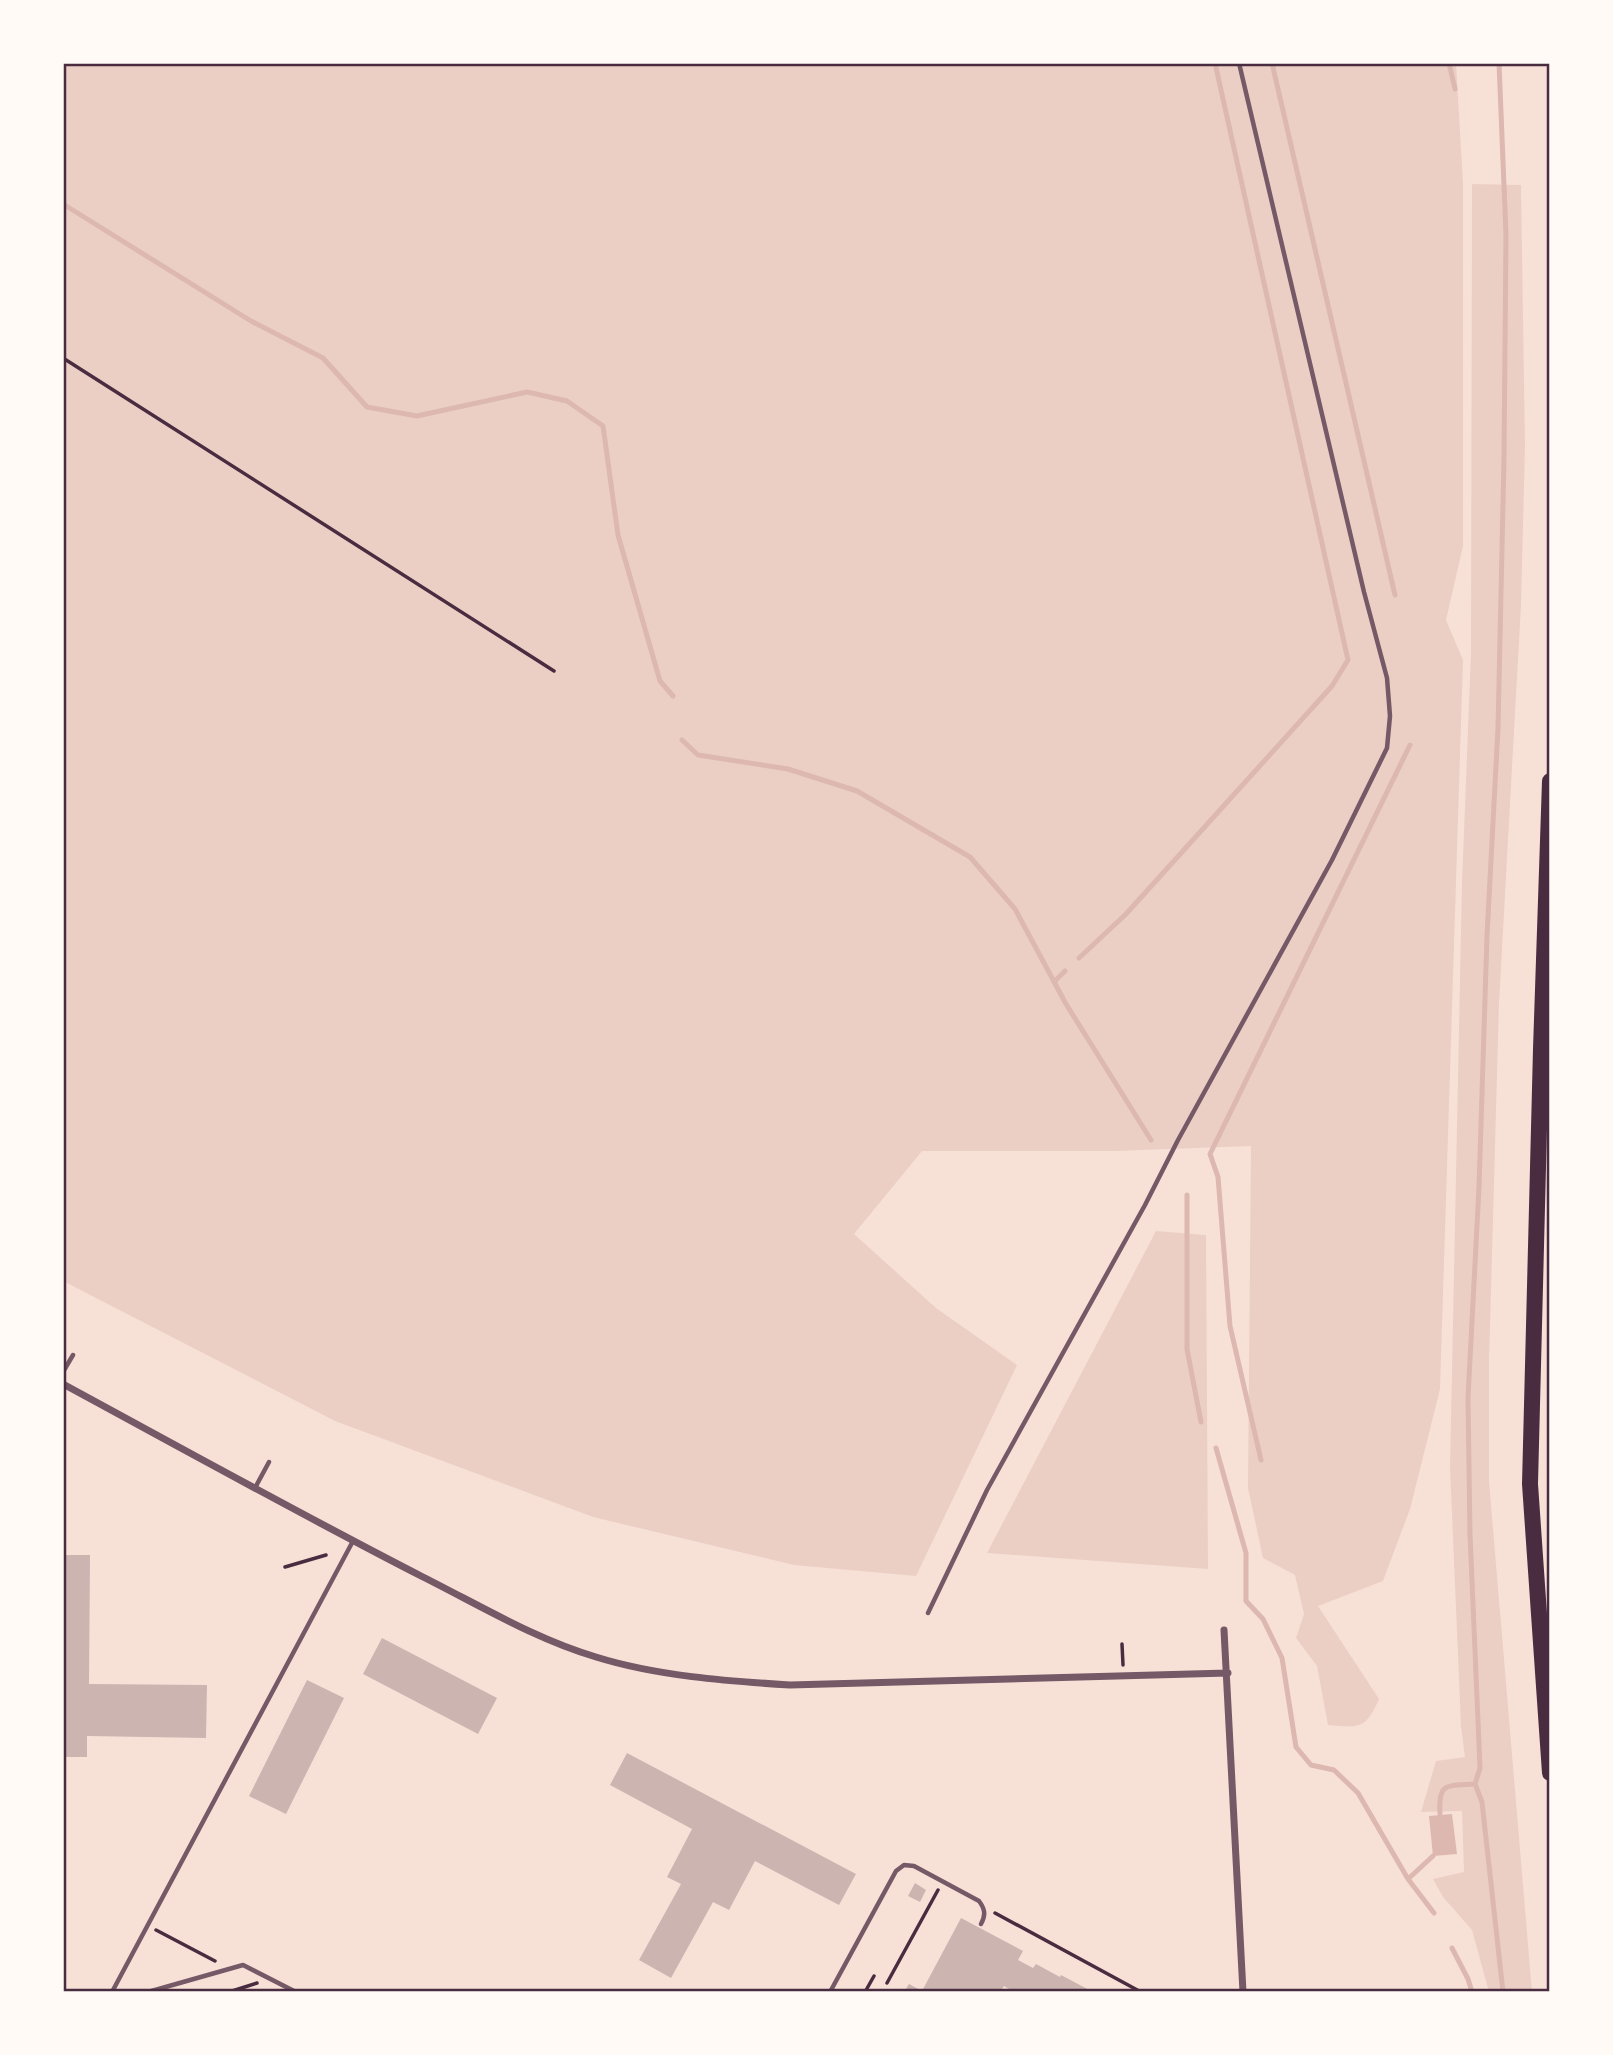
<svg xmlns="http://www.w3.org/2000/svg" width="1613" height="2055" viewBox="0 0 1613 2055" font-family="'PT Sans',sans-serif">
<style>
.green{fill:#ebcfc5}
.water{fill:#dcb8b0}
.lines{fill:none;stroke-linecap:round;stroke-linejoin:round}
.stream{stroke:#dcb8b0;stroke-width:5}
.building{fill:#ccb4b1}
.path{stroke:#4a2c40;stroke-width:3.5}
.service{stroke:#755966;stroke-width:4.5}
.minor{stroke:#755966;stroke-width:7}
.motorway{stroke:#4a2c40;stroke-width:16}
.neatline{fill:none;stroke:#4a2c40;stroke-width:2.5}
</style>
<rect width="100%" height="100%" fill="#f7e1d7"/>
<path class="green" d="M63 63H1456L1463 184V546L1446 620 1463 660 1440 1389 1410 1509 1383 1581 1318 1606 1379 1699C1366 1729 1360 1728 1328 1725L1317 1666 1296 1638 1304 1614 1295 1575 1263 1558 1248 1488 1251 1146 1115 1151H922L854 1234 936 1308 1017 1365 916 1576 794 1565 593 1517 335 1421 63 1281Z
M1472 184 1521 185 1525 447 1521 605 1499 1003 1489 1362V1481L1532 1992H1489L1472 1930 1443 1897 1433 1879 1464 1872 1462 1811 1421 1812 1436 1761 1465 1757 1461 1726 1450 1467 1462 882 1471 653Z
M1156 1231 1206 1235 1208 1569 987 1553Z"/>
<path class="water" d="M1452 1814 1457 1854 1433 1856 1429 1816Z"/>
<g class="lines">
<path class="stream" d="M1272 63 1395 595
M1449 63 1455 89
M1499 63 1506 235 1504 458 1498 728 1487 936 1479 1187 1468 1398 1470 1534 1480 1768 1475 1784 1482 1802 1503 1992
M63 204 251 321 323 358 367 407 417 416 527 392 567 401 603 426 618 535 660 681 673 696
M682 740 698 755 788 769 857 791 970 857 1015 909 1066 1004 1151 1140
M1079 958 1126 914 1332 686 1348 660 1215 63
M1054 982 1065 971
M1187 1195V1349L1201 1422
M1216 1448 1246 1553V1601L1263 1619 1282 1658 1296 1747 1311 1765 1334 1770 1358 1793 1408 1879 1434 1913
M1261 1460 1230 1326 1218 1177 1210 1154 1410 745
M1440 1814C1438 1782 1446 1786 1475 1784
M1408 1879 1433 1856
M1452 1948 1468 1979 1472 1992"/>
</g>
<path class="building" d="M63 1555H90L89 1684 207 1685 206 1738 87 1736V1757H63Z
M382 1638 497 1698 478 1734 363 1674Z
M307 1680 344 1698 286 1814 249 1796Z
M627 1753 856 1874 839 1905 755 1861 729 1910 713 1902 671 1978 639 1960 681 1884 667 1877 692 1829 610 1785Z
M915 1883 926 1890 920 1902 908 1896Z
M961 1918 1023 1951 1018 1960 1033 1968 1036 1964 1060 1977 1061 1975 1093 1992H1014L1004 1986 1000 1992H904L909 1984 922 1991Z"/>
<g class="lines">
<path class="path" d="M63 358 554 671
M285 1567 326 1555
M1122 1644 1123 1665
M995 1913 1141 1992
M156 1930 215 1961
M887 1983 938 1890
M229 1992 257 1983
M865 1992 874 1976"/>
<path class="service" d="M63 1372 73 1355
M255 1488 269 1462
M928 1613 987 1490 1145 1205 1178 1140 1332 860 1387 748 1390 716 1387 678 1364 592 1239 63
M112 1992 353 1541
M148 1992 243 1965 296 1992
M830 1992 896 1871 904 1865 914 1866 979 1901C985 1909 986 1915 981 1924"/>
<path class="minor" d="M63 1384C183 1449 302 1515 423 1577 479 1605 535 1639 596 1657 657 1676 726 1681 790 1685L1228 1673
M1224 1630 1243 1992"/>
<path class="motorway" d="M1550 781 1541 1049 1530 1484 1550 1773"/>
</g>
<rect width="1613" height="2055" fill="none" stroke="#fffaf5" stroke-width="130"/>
<rect x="65" y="65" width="1483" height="1925" class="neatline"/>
</svg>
